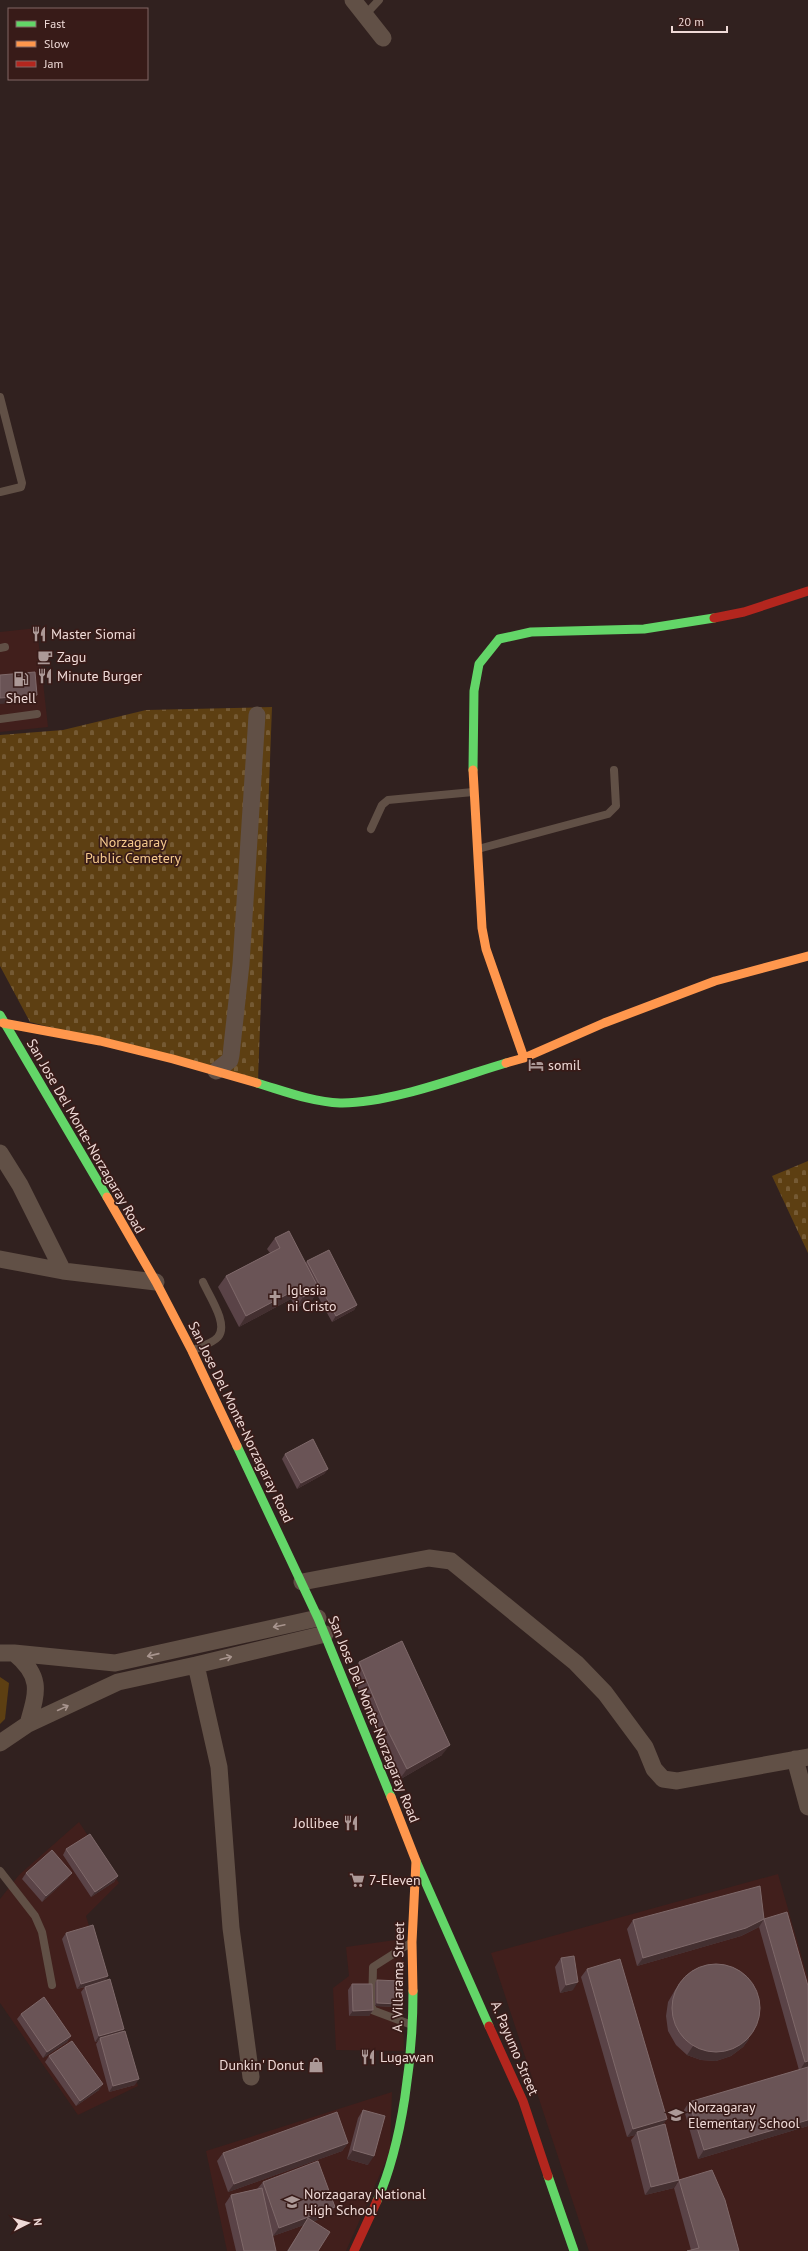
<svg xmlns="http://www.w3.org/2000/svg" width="808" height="2251" viewBox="0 0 808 2251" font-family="'PT Sans',sans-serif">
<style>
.built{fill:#411f1c}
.cemetery{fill:url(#cemetery-stones)}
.green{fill:#5d3f12}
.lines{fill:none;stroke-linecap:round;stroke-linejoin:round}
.lane{stroke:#615046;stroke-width:8}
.street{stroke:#615046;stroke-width:17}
.fast{stroke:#63d668;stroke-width:9}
.slow{stroke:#ff974d;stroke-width:9}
.jam{stroke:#b3261e;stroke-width:9}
.wall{fill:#5a4347}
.shaded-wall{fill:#432f30}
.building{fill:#6a5456;stroke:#7f696a}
.oneway{stroke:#a8958e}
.labels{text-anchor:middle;stroke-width:3.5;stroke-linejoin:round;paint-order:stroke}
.poi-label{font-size:14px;fill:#efdad7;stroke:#381b18;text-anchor:start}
.park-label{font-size:14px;fill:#f6ca8e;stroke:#381b18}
.street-label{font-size:14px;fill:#efdad7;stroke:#381b18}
</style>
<defs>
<pattern id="cemetery-stones" width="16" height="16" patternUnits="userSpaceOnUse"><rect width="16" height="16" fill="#5d3f12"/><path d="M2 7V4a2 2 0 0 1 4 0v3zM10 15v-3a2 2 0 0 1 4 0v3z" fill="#755a34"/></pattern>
</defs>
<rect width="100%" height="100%" fill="#31211f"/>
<path class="built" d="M37 628 48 727 0 732V632Z
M79 1822 119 1883 86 1916 138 2086 78 2115 0 2003V1899L19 1875Z
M778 1874 808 1979V2251H589L491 1953Z
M402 1939 404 2051 336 2050 333 1988 349 1976 346 1947Z
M392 2092 390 2152 346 2251H227L206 2151Z"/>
<path class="cemetery" d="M272 707 258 1080 30 1022 0 966V735L63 730 146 710Z
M808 1161V1253L772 1176Z"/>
<path class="green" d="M0 1677 9 1683 5 1719 0 1724Z"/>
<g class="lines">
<path class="lane" d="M365 15 379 0
M0 397 22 483 21 487 0 492
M0 648 5 647
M0 719 37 714
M371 829 382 805 388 800 473 792
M478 849 608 814 616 806 614 770
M193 1350C200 1347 213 1343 218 1337 229 1324 209 1296 203 1282
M0 1871 35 1916 42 1932 52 1985
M409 1944 373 1967 372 2010 412 2025"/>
<path class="street" d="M353 0 383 38
M216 1071 230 1060 231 1055 241 964 257 715
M0 1153 20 1185 63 1271
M0 1259 63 1271 156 1282
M302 1582 429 1558 451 1561 576 1663 605 1693 645 1747 654 1769 663 1779 677 1781 808 1757
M0 1653H14L115 1663 318 1618
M14 1653C43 1677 37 1692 28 1724
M196 1665 219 1767 231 1928 251 2077
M0 1743 28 1724 118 1682 196 1665 325 1634
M795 1759 808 1807"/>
<path class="fast" d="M473 770 474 691 479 664 499 639 531 632 644 629 714 618
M0 1015 107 1197
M257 1083C284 1091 312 1102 340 1103 388 1104 459 1077 506 1063
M237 1446 318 1618 391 1797
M416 1861 489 2026
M548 2176 574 2251
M377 2201C403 2142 413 2056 413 1991"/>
<path class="slow" d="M473 770 482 928 486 949 524 1058
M3 1023 100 1041 173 1059 257 1083
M506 1063 524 1058 604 1023 715 981 808 956
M107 1197 156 1282 192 1351 237 1446
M391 1797 416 1861 412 1942 413 1991"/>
<path class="jam" d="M714 618 744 612 808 591
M489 2026 523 2101 548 2176
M354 2251 377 2201"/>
</g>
<path class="wall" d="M275 1238 306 1263 307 1261 357 1305 354 1310 332 1322 316 1293 312 1300 296 1308 291 1299 239 1327 218 1287 226 1276 270 1253 267 1249Z
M285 1454 328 1469 324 1474 297 1489 282 1459Z
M359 1662 442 1755 399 1780 377 1735 352 1673Z
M66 1849 118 1876 114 1882 91 1897 63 1855Z
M26 1873 68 1878 42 1902 22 1879Z
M764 1919 808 1986V2126L698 2159 684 2110 689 2102 799 2070 759 1927 741 1936 637 1966 627 1929 633 1920Z
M66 1933 108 1976 104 1981 124 2029 122 2032 135 2085 109 2092 96 2044 98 2041 95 2042 81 1992 85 1987 77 1989 62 1939Z
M561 1958 573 1990 560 1993 555 1967Z
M587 1969 662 2125 674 2188 645 2195 631 2140 635 2135 627 2137 581 1977Z
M377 1980 399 2004 397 2007 375 2006V1983Z
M681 1981 749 2039 743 2047 731 2056 716 2061 701 2060 687 2055 676 2045 668 2031 666 2016 668 2002 675 1990Z
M352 1984 373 2010 369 2016H349L348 1990Z
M21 2014 71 2036 67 2042 43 2058 17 2019Z
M49 2056 99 2090 76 2106 45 2062Z
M363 2110 368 2165 347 2159 358 2118Z
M348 2143 342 2151 228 2192 217 2161 223 2153Z
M679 2180 739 2251 691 2250 674 2188Z
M263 2182 335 2207 329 2216 313 2221 318 2251H287L304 2225 273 2236 272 2232 276 2251H236L225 2204 231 2195 257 2189Z"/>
<path class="shaded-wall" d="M37 695 33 701 0 704V698Z
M299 1288 291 1299 239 1327 246 1316Z
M319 1289 312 1300 296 1308 303 1297Z
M357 1305 354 1310 332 1322 336 1316Z
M328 1469 324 1474 297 1489 301 1483Z
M450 1745 442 1755 399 1780 407 1769Z
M72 1873 68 1878 42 1902 46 1896Z
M118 1876 114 1882 91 1897 95 1892Z
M764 1919 759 1927 741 1936 637 1966 643 1958Z
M108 1976 104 1982 77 1989 81 1984Z
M578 1982 573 1990 560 1993 566 1985Z
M377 2003 399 2004 397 2007 375 2006Z
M373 2010 369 2016H349L353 2011Z
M124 2029 120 2034 100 2038 98 2041 95 2042 99 2036Z
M71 2036 67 2042 43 2058 47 2052Z
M749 2039 743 2047 731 2056 716 2061 701 2060 687 2055 693 2046Z
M808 2061V2068L800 2070 805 2062Z
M139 2079 135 2085 109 2092 113 2086Z
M103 2084 99 2090 76 2106 80 2101Z
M667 2119 661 2127 637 2132 635 2135 627 2137 633 2129Z
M808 2120V2126L698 2159 704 2150Z
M348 2143 342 2151 228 2192 234 2184Z
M353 2150 374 2156 368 2165 347 2159Z
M679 2180 674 2188 645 2195 651 2187Z
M335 2207 329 2216 304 2225 308 2218 304 2225 273 2236 279 2228Z"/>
<path class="building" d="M35 672 37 695 0 698V675Z
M289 1231 319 1289 303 1297 299 1288 246 1316 226 1276 280 1248 275 1238Z
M329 1250 357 1305 336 1316 307 1261Z
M313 1439 328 1469 301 1483 285 1454Z
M402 1641 450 1745 407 1769 385 1725 359 1662Z
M90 1834 118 1876 95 1892 66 1849Z
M52 1850 72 1873 46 1896 26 1873Z
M760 1886 764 1919 746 1928 643 1958 633 1920Z
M787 1912 808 1986V2061L805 2062 764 1919Z
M93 1925 108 1976 81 1984 66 1933Z
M574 1956 578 1982 566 1985 561 1958Z
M620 1959 667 2119 633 2129 587 1969Z
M672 2008a44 44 0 1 1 88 0a44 44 0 1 1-88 0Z
M110 1979 124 2029 99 2036 85 1987Z
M377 1980 400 1981 399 2004 377 2003Z
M352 1984H372L373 2010 353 2011Z
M44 1997 71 2036 47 2052 21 2014Z
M125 2031 139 2079 113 2086 100 2038Z
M72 2041 103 2084 80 2101 49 2056Z
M808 2067V2120L704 2150 689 2102Z
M363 2110 385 2116 374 2156 353 2150Z
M337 2112 348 2143 234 2184 223 2153Z
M665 2124 679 2180 651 2187 637 2132Z
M318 2161 335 2207 279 2228 263 2182Z
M712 2170 725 2200 739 2251H687L699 2248 679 2180Z
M262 2188 276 2251H244L231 2195Z
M308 2218 330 2232 318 2251H288Z"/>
<defs><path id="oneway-shaft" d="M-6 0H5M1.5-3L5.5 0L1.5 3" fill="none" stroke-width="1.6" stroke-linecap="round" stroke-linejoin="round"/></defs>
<g class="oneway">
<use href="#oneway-shaft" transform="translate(279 1626) rotate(168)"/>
<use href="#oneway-shaft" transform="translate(153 1655) rotate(167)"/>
<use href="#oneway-shaft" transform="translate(226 1658) rotate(-14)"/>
<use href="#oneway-shaft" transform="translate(63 1708) rotate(-25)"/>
</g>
<defs>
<g id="restaurant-bare" transform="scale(1.2)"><path d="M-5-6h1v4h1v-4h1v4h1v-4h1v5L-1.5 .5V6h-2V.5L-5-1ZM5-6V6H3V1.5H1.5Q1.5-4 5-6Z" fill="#ac9997" stroke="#381b18" stroke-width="2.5" paint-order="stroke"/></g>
<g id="cafe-bare" transform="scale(1.2)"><path d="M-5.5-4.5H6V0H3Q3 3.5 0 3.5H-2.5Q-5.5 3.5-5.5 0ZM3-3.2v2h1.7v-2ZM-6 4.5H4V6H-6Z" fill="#ac9997" stroke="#381b18" stroke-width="2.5" paint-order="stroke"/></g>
<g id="fuel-bare" transform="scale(1.2)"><path d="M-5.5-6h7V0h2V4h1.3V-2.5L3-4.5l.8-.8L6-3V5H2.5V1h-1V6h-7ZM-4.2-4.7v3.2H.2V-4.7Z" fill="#ac9997" stroke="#381b18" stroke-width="2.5" paint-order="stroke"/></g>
<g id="hotel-bare" transform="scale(1.2)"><path d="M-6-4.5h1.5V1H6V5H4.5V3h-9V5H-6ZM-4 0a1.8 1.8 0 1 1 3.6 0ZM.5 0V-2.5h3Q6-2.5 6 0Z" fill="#ac9997" stroke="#381b18" stroke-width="2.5" paint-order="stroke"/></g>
<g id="church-bare" transform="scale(1.2)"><path d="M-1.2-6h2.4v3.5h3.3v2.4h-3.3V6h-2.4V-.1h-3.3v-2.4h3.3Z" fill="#ac9997" stroke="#381b18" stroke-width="2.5" paint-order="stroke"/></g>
<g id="supermarket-bare" transform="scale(1.2)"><path d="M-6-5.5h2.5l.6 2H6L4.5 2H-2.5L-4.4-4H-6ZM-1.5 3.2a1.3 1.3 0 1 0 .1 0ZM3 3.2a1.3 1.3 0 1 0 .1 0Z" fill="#ac9997" stroke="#381b18" stroke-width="2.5" paint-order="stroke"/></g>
<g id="shop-bare" transform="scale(1.2)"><path d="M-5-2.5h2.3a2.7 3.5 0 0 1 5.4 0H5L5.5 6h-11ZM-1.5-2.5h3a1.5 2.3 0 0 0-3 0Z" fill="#ac9997" stroke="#381b18" stroke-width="2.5" paint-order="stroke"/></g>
<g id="school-bare" transform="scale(1.2)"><path d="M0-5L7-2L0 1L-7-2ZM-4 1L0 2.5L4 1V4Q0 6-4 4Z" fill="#ac9997" stroke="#381b18" stroke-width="2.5" paint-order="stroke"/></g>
</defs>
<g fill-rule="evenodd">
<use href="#restaurant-bare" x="39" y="634"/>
<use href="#cafe-bare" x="45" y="657"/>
<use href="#restaurant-bare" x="45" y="676"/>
<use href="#fuel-bare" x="21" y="679"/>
<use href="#hotel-bare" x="536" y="1065"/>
<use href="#church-bare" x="275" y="1298"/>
<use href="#restaurant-bare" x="351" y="1823"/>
<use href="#supermarket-bare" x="357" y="1880"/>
<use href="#restaurant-bare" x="368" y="2057"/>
<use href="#shop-bare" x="316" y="2065"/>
<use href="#school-bare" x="676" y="2115"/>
<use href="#school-bare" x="292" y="2202"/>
</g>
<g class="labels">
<g class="poi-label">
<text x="51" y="639">Master Siomai</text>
<text x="57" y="662">Zagu</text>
<text x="57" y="681">Minute Burger</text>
<text x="21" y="703" text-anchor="middle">Shell</text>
<text x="548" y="1070">somil</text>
<text x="287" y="1295">Iglesia<tspan x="287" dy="16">ni Cristo</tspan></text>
<text x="339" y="1828" text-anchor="end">Jollibee</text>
<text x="369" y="1885">7-Eleven</text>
<text x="380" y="2062">Lugawan</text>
<text x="304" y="2070" text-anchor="end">Dunkin' Donut</text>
<text x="688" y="2112">Norzagaray<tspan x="688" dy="16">Elementary School</tspan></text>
<text x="304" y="2199">Norzagaray National<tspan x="304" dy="16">High School</tspan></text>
</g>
<g class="park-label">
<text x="133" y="847">Norzagaray<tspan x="133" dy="16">Public Cemetery</tspan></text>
</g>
<g class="street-label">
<text transform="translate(86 1136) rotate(60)" y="5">San Jose Del Monte-Norzagaray Road</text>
<text transform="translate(241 1422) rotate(64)" y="5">San Jose Del Monte-Norzagaray Road</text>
<text transform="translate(374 1719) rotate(68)" y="5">San Jose Del Monte-Norzagaray Road</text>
<text transform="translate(398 1977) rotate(-89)" y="5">A. Villarama Street</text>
<text transform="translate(515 2048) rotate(67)" y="5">A. Payumo Street</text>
</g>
</g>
<rect x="8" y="8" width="140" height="72" fill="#381b18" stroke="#816764"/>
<rect x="16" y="21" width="20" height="6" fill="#63d668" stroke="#816764"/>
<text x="44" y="28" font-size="12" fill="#efdad7">Fast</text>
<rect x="16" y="41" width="20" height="6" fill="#ff974d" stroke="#816764"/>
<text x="44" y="48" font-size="12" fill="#efdad7">Slow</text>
<rect x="16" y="61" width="20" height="6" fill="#b3261e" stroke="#816764"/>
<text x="44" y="68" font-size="12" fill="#efdad7">Jam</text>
<g transform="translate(28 2223) rotate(84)" stroke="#381b18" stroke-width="3" paint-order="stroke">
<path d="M0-3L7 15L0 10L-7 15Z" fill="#efdad7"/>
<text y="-6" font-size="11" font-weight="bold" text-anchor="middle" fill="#efdad7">N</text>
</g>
<path d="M672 26v6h55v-6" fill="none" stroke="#efdad7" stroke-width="2"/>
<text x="678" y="26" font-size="12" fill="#efdad7" stroke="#381b18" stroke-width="3" paint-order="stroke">20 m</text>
</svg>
